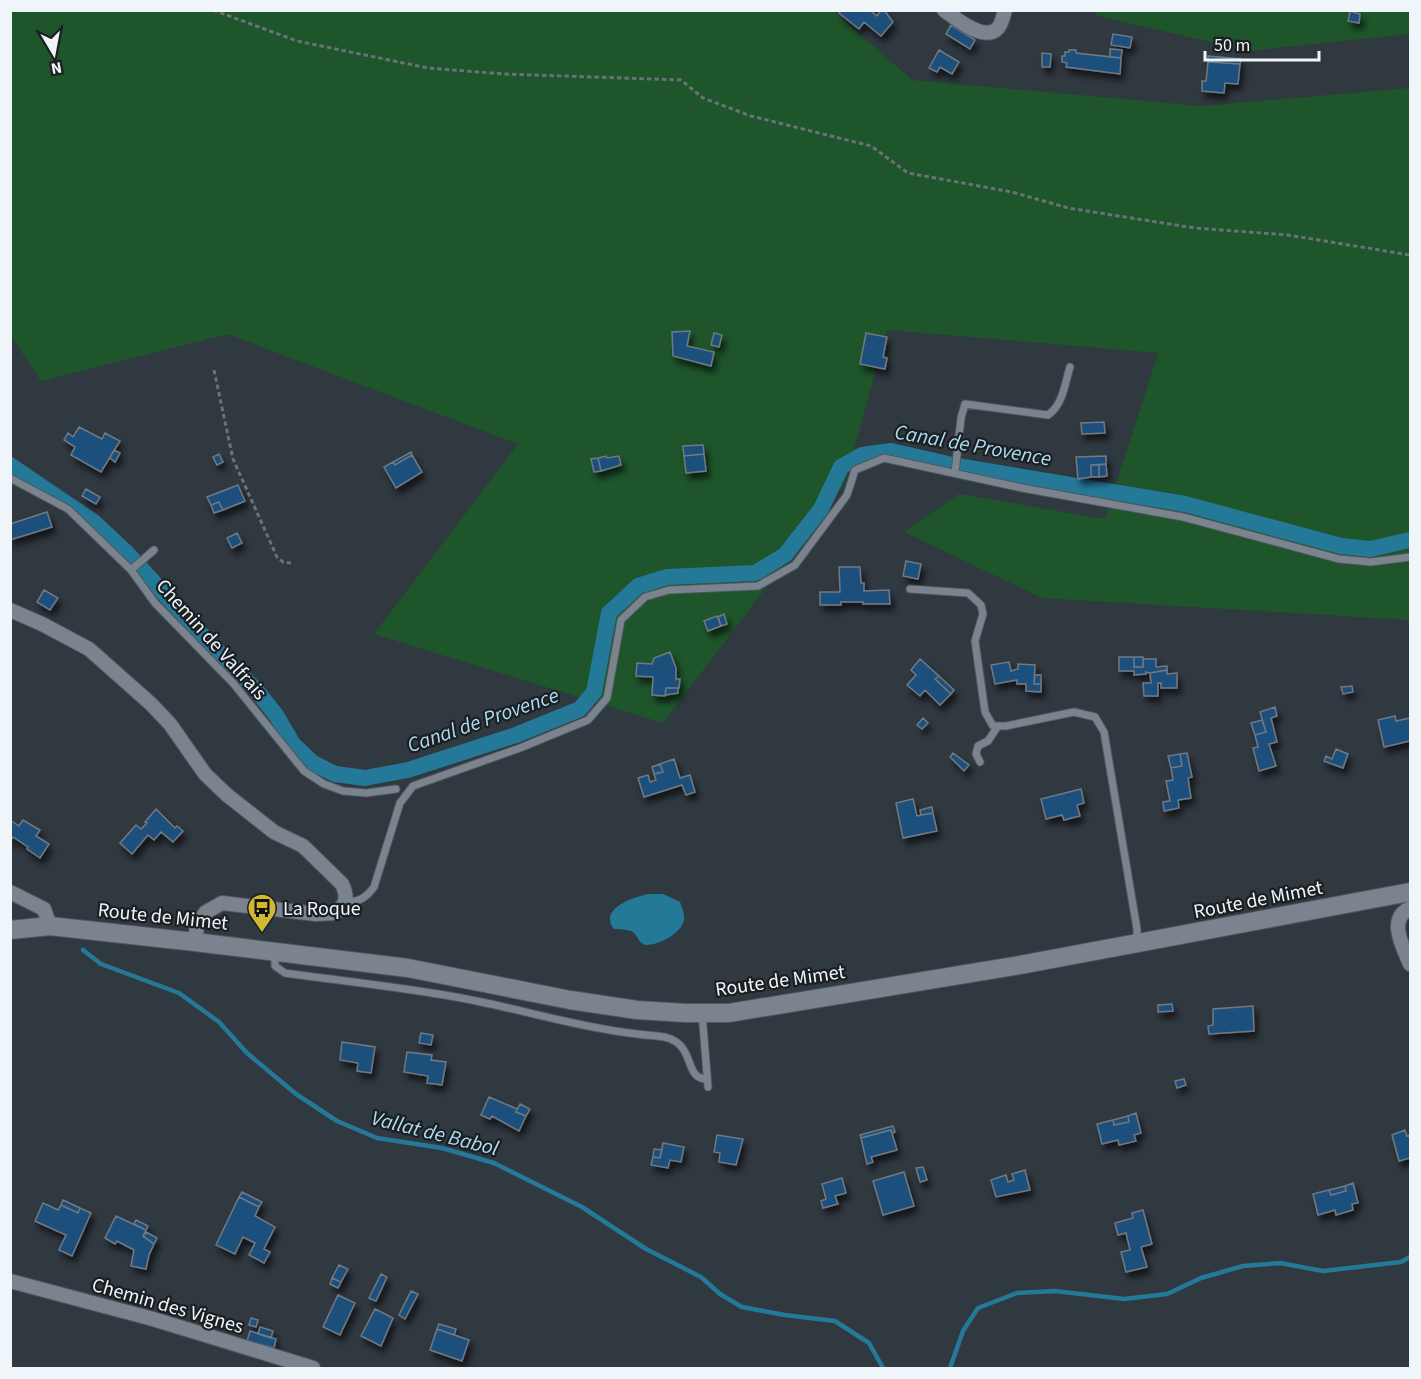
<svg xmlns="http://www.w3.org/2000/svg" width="1421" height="1379" viewBox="0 0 1421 1379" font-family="'Source Sans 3',sans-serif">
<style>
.green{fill:#1e552b}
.water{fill:#247998}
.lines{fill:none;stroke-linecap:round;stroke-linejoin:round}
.stream{stroke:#247998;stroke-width:4.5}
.canal{stroke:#247998;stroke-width:16}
.building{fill:#1c507c;stroke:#707982;stroke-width:1.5;filter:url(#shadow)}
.service-casing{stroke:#4f575d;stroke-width:9}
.minor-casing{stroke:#4f575d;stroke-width:16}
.secondary-casing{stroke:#4f575d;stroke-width:20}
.path{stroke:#6a7178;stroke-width:3;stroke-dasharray:4.5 3;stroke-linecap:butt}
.service{stroke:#7b848e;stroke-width:7}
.minor{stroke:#7b848e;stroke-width:14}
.secondary{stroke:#7b848e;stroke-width:18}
.labels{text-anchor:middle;stroke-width:4.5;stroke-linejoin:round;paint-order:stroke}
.street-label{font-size:20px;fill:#f0f5fa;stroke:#1b1f22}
.poi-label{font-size:20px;fill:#f0f5fa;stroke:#1b1f22;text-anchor:start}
.water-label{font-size:21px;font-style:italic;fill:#adddf3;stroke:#1b1f22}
</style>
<defs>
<filter id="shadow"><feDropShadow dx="3.5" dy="6" stdDeviation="3" flood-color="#0009"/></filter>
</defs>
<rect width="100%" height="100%" fill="#303840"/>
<path class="green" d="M10 11H833L912 80 1202 106 1410 88V620L1042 598 904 532 959 494 1105 519 1158 353 887 330 844 485 663 723 374 634 518 444 227 334 41 381 11 336Z
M1094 11H1410V34L1249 51 1098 16Z"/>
<path class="water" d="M648 894H663L680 902C682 907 685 915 684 920 681 934 659 945 646 945 639 944 638 936 633 932 627 929 620 929 614 929 598 908 635 897 648 894Z"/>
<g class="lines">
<path class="stream" d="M83 950 101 964 179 993 219 1022 247 1053 296 1094 337 1121 377 1138 442 1148 494 1163 582 1207 646 1249 701 1277 720 1294 742 1307 785 1315 835 1321 869 1343 883 1368
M950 1368 963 1331 978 1308 1017 1293 1055 1291 1124 1299 1167 1294 1201 1278 1243 1266 1280 1263 1323 1271 1401 1262 1410 1257"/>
<path class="canal" d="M10 465 94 522 126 552 201 634 257 691 276 715 293 744 313 763 335 774 365 778 408 770 516 735 580 709 594 692 609 613 638 586 667 577 755 573 785 555 821 509 841 467 862 455 891 451 957 466 1185 504 1341 546 1370 549 1410 540"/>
</g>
<path class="building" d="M840 10H874L872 12 877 16 881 10H884L893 22 881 36 864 22 859 29 839 13Z
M1350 11 1360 14 1359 23 1348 21Z
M951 25 975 40 970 49 946 34Z
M1113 34 1132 37 1130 48 1111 45Z
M1110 49 1122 50 1121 58 1110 57Z
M939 50 959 62 952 74 940 67 937 72 929 68Z
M1069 50H1076V53L1121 58 1120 74 1066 67 1067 63 1062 62V56H1065V52H1069Z
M1042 53 1051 54 1050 67H1042Z
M1208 56 1241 59 1240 64 1208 62Z
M1208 62 1240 64 1238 84 1225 83 1224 93 1202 91V81H1206Z
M690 331 687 346 714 352 711 366 673 356 672 332Z
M714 333 722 335 719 347 711 345Z
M866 333 887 337 883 357 887 358 885 369 860 364Z
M1104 422 1105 433 1082 434 1081 423Z
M79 427 102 439 105 433 120 441 101 472 71 455 75 447 64 440 68 433 73 437Z
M703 445 704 454 684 456 683 446Z
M114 450 120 453 115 462 110 458Z
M411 452 412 455 395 465 393 462Z
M219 454 223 462 217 465 213 457Z
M704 454 706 471 686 473 684 456Z
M412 455 422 472 396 488 384 467 393 462 395 465Z
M606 456 607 458 619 456 621 465 601 471 598 458Z
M1106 456V464L1091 465V477L1078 479 1076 457Z
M598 458 601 471 594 472 591 459Z
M1106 464 1107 476 1099 477V465Z
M1091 465H1099V477H1091Z
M238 485 245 501 223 510 219 502 211 505 207 497Z
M86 489 100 497 96 504 82 496Z
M219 502 223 510 214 513 211 505Z
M47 512 52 527 10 540V524Z
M237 533 242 543 232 548 227 538Z
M906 561 921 564 918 579 903 576Z
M839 567H860L861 583H864V591L889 590 890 604H863V602H841V605H820V592H840Z
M44 590 58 598 50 610 37 602Z
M724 614 727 624 721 626 718 617Z
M717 616 721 626 708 631 704 621Z
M670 652 676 668V679H680L679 688H666L665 696 652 695 653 677 636 676 637 663 652 664 654 658Z
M1119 657H1134V667H1143V659H1156V667L1167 666V670L1150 673 1146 672V674L1134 675V671H1119Z
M1134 657H1143V667H1134Z
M920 659 939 676 935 679 951 694 940 705 925 690 920 696 907 685 916 675 911 670Z
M1009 662 1011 671 1018 669V664L1035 665 1034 684H1041V692L1026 691V684H1017V680L995 684 991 665Z
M1167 670V674L1177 673V688H1161V683H1158V696H1144L1143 683H1151L1150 673Z
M1035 675H1041V684H1034Z
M939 676 954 690 951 694 935 679Z
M1352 686 1353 692 1343 694 1341 687Z
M666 688H678V693L665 695Z
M1275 707 1277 716 1271 718 1277 742 1269 744 1276 766 1259 771 1253 748 1258 747 1255 735 1266 732 1260 712Z
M1395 716 1396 721 1410 718V741L1384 747 1378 720Z
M923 718 928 723 922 729 917 725Z
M1262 720 1266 732 1255 735 1251 723Z
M1336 749 1348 754 1343 768 1324 761 1326 756 1332 759Z
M953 753 969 765 964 771 950 757Z
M1187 753 1192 777 1188 778 1191 798 1178 800 1179 808 1164 811 1163 802 1170 801 1166 781 1173 780 1171 768 1182 766 1180 754Z
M1180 754 1182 766 1171 768 1168 756Z
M674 759 680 778 690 775 695 792 686 795 682 785 644 797 638 778 648 775 650 782 656 780 654 774 663 772 660 764Z
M660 764 663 772 654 774 652 767Z
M1081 789 1084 803 1077 805 1080 816 1064 820 1062 815 1046 819 1041 799Z
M913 799 917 816 933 813 937 831 903 838 896 803Z
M932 807 933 813 921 815 920 810Z
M156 809 175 828 177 826 183 831 173 842 161 832 154 840 148 835 132 854 120 843 136 825 141 829 147 823 145 822Z
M10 820 19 826 23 820 40 830 36 836 49 844 40 858 27 849 28 847 13 837 10 841Z
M1172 1004 1173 1011 1158 1012V1005Z
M1253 1006 1254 1031 1209 1034 1208 1026 1213 1025V1009Z
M421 1033 433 1035 431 1045 419 1043Z
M342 1042 375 1047 371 1073 357 1071 358 1063 340 1060Z
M407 1052 432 1055 431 1060 446 1062 442 1085 427 1083 428 1076 404 1072Z
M1184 1079 1186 1085 1177 1088 1175 1081Z
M489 1097 517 1109 516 1112 526 1116 519 1131 492 1116 490 1119 481 1115Z
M520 1104 530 1109 526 1116 516 1112Z
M1136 1113 1141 1133 1134 1135 1136 1141 1119 1145 1118 1140 1102 1144 1097 1124 1113 1120 1114 1125 1129 1122 1128 1116Z
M1128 1116 1129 1122 1114 1125 1113 1120Z
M893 1126 895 1132 892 1133 891 1130 861 1138 860 1135Z
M891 1130 897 1150 871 1157 873 1162 867 1164 861 1138Z
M1405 1130 1407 1136 1410 1135V1158L1399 1161 1392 1135Z
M717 1135 743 1139 736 1165 719 1162 720 1153 714 1152Z
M663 1143 684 1147 681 1162 670 1160 668 1168 651 1165 653 1157 660 1158Z
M654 1149 662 1150 660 1158 653 1157Z
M923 1167 927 1180 920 1182 916 1168Z
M1025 1170 1030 1190 996 1197 991 1180 1006 1175 1008 1182 1014 1180 1012 1174Z
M904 1172 914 1206 883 1215 873 1181Z
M842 1178 846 1193 835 1196 838 1204 823 1208 821 1201 826 1199 822 1184Z
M1353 1183 1358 1203 1352 1204 1353 1210 1336 1215 1335 1210 1318 1215 1313 1194 1329 1190 1331 1195 1346 1191 1345 1186Z
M1345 1186 1346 1191 1331 1195 1329 1190Z
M242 1192 262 1202 259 1207 239 1197Z
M239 1197 259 1207 255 1216 275 1227 264 1249 270 1252 264 1263 249 1255 255 1243 243 1237 235 1254 216 1245Z
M63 1200 80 1208 78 1213 61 1205Z
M43 1203 58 1210 61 1205 78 1213 80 1208 91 1213 72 1256 59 1250 66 1235 35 1221Z
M1143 1210 1152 1244 1141 1247 1147 1267 1126 1272 1121 1252 1130 1250 1126 1233 1118 1235 1115 1223 1133 1218 1132 1213Z
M116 1216 146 1230 143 1236 154 1244 149 1255 146 1269 131 1266 134 1250 117 1241 115 1244 105 1238Z
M136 1220 148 1226 146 1230 134 1224Z
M146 1232 157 1238 154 1244 143 1236Z
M339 1265 348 1269 341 1282 332 1278Z
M381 1274 387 1277 376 1301 369 1298Z
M332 1278 341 1282 338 1288 330 1284Z
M411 1291 418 1294 405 1319 399 1315Z
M338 1295 355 1303 340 1335 323 1327Z
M375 1309 393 1318 381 1346 361 1336Z
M251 1318 258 1320 256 1327 249 1325Z
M439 1324 456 1329 454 1335 437 1329Z
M260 1327 273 1331 271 1338 258 1334Z
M437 1329 469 1340 462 1361 430 1350Z
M250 1331 276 1339 274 1348 247 1341Z"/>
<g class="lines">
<g class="service-casing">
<path id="service" d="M955 473 961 418 965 404 1048 415C1063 405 1065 383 1070 367
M10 478 68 509 131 570 155 603 233 683 304 771 324 784 343 791 366 793 396 789
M131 570 154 550
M910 589 968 593 981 605 983 614 975 641 985 712 993 726H1006L1074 712 1095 717 1104 732 1137 929V941
M980 762 976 754 978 746 988 741 998 726
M345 902C359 902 366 898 374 887L400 803 413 786 520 748 588 720 607 698 621 620 645 597 669 590 758 586 795 565 847 495 855 470 884 458 1022 488 1183 517 1339 559 1371 562 1410 557
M275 954V966L285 973C342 981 399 987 456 997 523 1009 589 1031 657 1036 699 1039 681 1079 707 1079
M702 1013 708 1087"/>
</g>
<g class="minor-casing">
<path id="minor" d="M944 10C955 18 985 43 998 28 1002 24 1003 16 1005 10
M10 610 42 624 89 649 151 704 170 724 205 774 227 795 274 832 303 846 342 884C348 897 347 904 335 913L316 914 222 903 206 912 200 920 197 926 195 942
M10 892 44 909 50 926
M1410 908C1387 919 1403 947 1410 964
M10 1281 153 1319 313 1368"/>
</g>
<g class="secondary-casing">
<path id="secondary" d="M10 930 50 926 195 942 408 968 570 1000 637 1010 685 1013H729L1020 965 1410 892"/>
</g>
<path class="path" d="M213 10 297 41 428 68 504 74 681 80 703 98 751 116 871 146 908 173 1012 192 1068 208 1195 228 1288 235 1410 255
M214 370 233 459 277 557 283 562 291 563"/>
<use href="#service" class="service"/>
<use href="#minor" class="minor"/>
<use href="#secondary" class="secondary"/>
</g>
<defs>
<g id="bus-pin" transform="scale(1.5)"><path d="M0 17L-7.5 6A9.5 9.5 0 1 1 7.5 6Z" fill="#d0b736" stroke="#1b1f22"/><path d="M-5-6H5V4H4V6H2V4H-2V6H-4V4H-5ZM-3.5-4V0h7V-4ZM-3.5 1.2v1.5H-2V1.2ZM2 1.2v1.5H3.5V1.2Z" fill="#111"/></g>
</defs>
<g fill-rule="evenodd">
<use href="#bus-pin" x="262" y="908"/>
</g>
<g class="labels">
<g class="street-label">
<text transform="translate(212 639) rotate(48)" y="7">Chemin de Valfrais</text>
<text transform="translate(1258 899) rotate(-11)" y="7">Route de Mimet</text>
<text transform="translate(163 916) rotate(6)" y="7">Route de Mimet</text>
<text transform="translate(780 980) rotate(-8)" y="7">Route de Mimet</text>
<text transform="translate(168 1305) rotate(16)" y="7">Chemin des Vignes</text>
</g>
<g class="poi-label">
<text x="283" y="915">La Roque</text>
</g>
<g class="water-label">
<text transform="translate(973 445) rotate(10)" y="7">Canal de Provence</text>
<text transform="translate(483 720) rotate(-19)" y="7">Canal de Provence</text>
<text transform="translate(435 1133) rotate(14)" y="7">Vallat de Babol</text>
</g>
</g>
<rect width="1421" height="1379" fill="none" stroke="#f0f5fa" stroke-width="24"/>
<g transform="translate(54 54) rotate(170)" stroke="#1b1f22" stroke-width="4.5" paint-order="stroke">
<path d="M0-4.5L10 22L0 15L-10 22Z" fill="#f0f5fa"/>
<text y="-9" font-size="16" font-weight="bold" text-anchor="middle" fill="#f0f5fa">N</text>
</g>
<path d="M1205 51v9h114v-9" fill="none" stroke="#f0f5fa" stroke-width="3"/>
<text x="1214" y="51" font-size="18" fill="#f0f5fa" stroke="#1b1f22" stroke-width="4.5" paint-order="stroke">50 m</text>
</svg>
